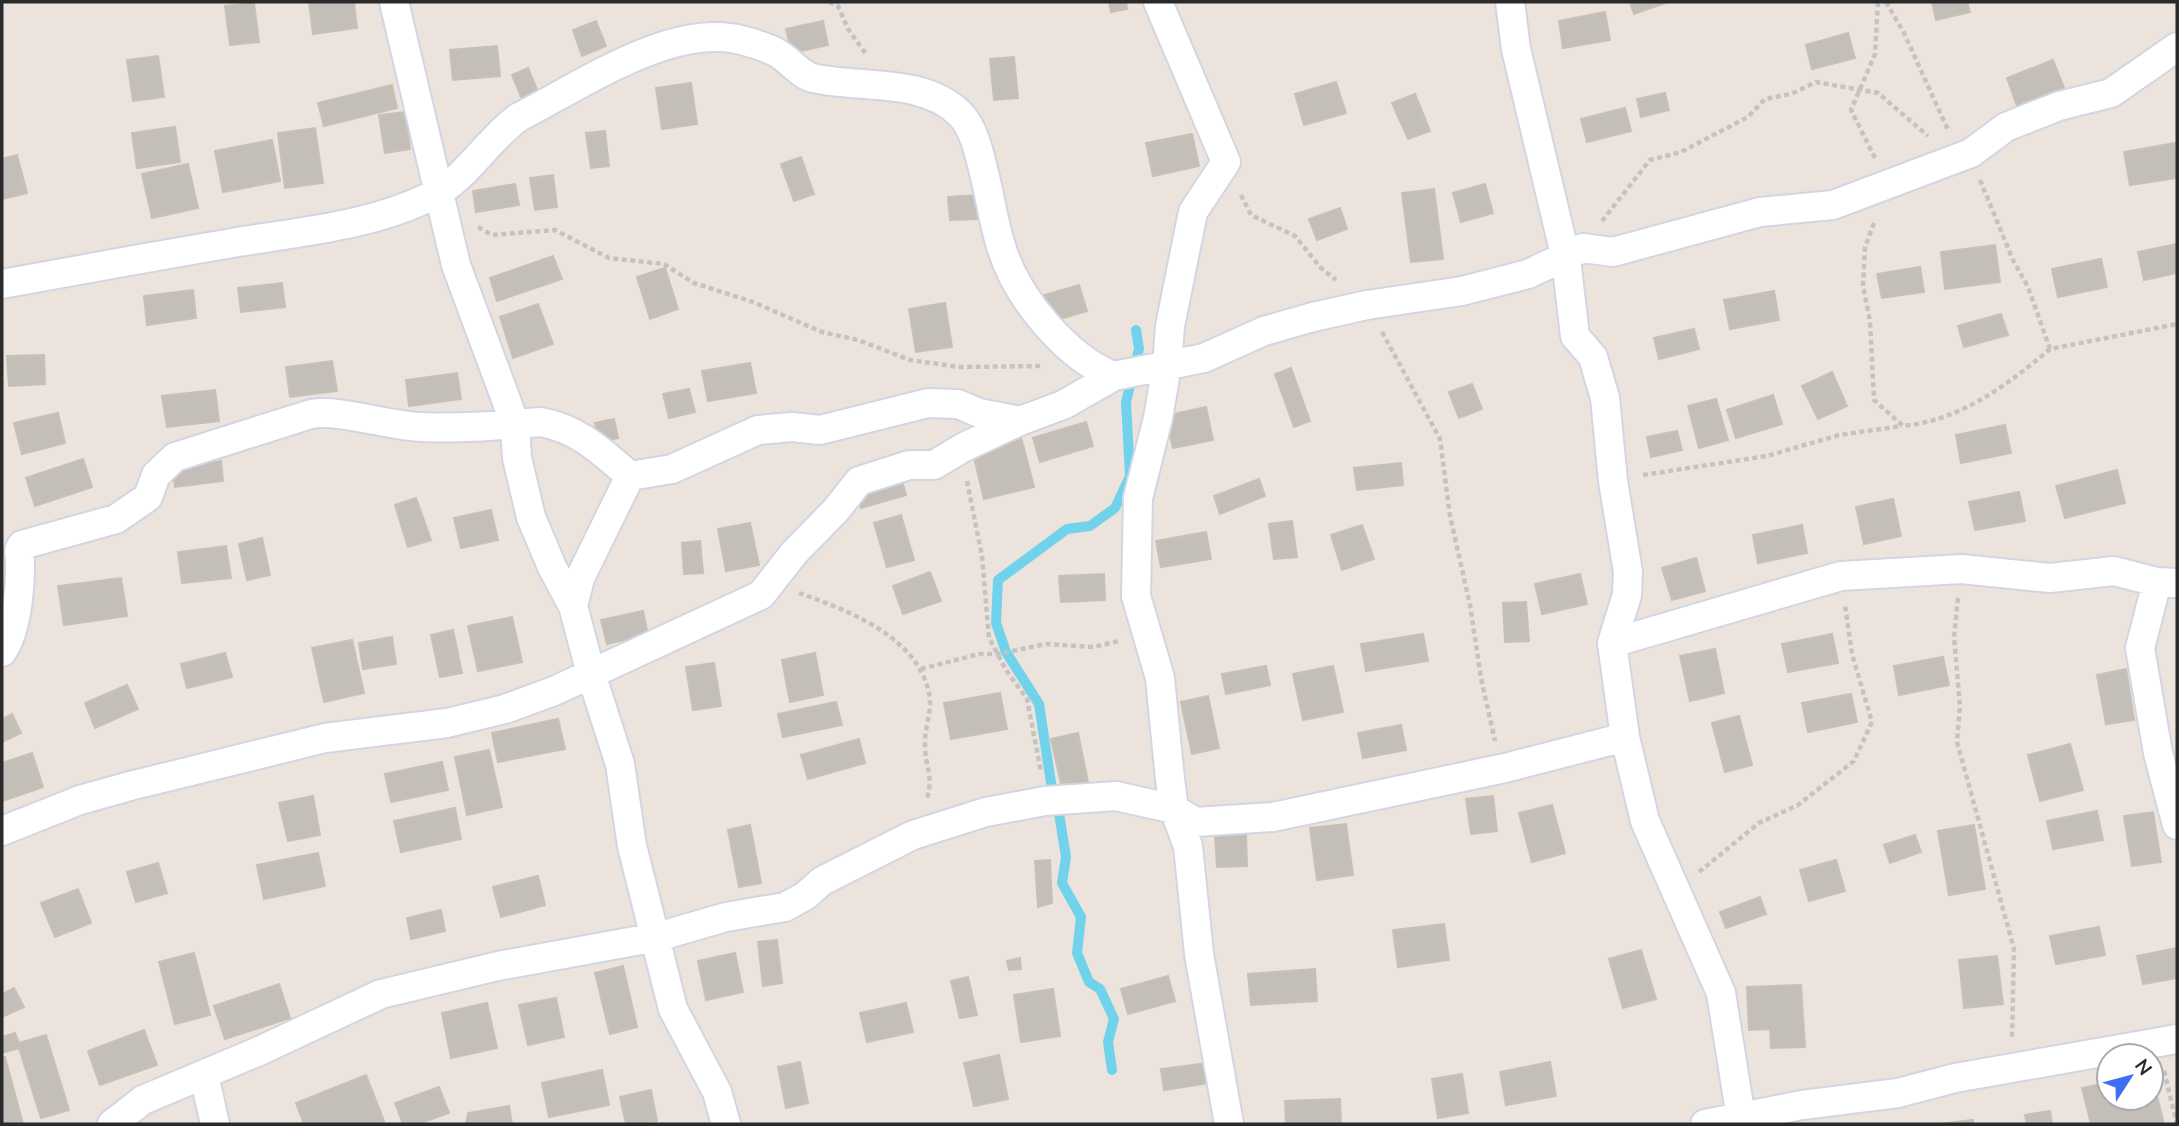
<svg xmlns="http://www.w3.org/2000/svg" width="2179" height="1126" viewBox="0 0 2179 1126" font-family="'Nunito Sans',sans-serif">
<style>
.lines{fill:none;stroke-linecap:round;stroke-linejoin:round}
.stream{stroke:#71d3eb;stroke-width:10}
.building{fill:#c4beb9;stroke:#c7c0b6;stroke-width:2}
.minor-casing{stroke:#d1d6e2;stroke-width:32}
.path{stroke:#c3c3c3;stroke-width:4.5;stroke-dasharray:5 3.5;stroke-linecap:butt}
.minor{stroke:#fff;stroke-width:28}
</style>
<rect width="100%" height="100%" fill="#ece4dc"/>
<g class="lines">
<path class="stream" d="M1112 1070 1108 1042 1114 1019 1100 989 1089 982 1077 953 1081 917 1062 883 1066 857 1057 801 1053 796 1039 704 1006 652 996 623 998 580 1067 529 1090 526 1115 508 1130 476 1126 402 1139 349 1136 330"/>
</g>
<path class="building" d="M309 2H354L357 28 313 34Z
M1109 2H1126L1127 9 1111 12Z
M1630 2H1668L1634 14Z
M1932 2H1967L1970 12 1936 20Z
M254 3 259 42 230 45 225 6Z
M1605 12 1610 40 1563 48 1559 21Z
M596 21 606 46 582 56 573 30Z
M823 21 828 45 792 53 786 29Z
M1848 33 1855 58 1812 69 1806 45Z
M497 46 500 76 453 80 450 50Z
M158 56 164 97 133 101 127 60Z
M1014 57 1018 98 994 100 990 59Z
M2053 60 2064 88 2017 106 2007 78Z
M528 68 538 92 522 99 512 75Z
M1336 82 1346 113 1304 125 1295 94Z
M691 83 697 124 662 129 656 88Z
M392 85 397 108 324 126 318 103Z
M1665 93 1669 110 1641 117 1637 99Z
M1415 94 1430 131 1408 139 1392 103Z
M1625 108 1631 131 1587 142 1581 119Z
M405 112 410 149 385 153 379 115Z
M175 127 180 162 137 168 132 133Z
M315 128 323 183 285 188 278 133Z
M605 131 609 166 591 168 586 133Z
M1192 134 1199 166 1153 176 1146 143Z
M272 140 280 181 223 192 215 151Z
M2175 143 2177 178 2130 185 2124 152Z
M17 155 27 193 2 199V159Z
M801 157 814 194 794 201 781 164Z
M188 164 198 208 152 218 142 174Z
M553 175 557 207 535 210 530 178Z
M515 184 519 205 476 212 473 191Z
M1485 184 1493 213 1461 222 1453 193Z
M1434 189 1443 259 1411 262 1402 193Z
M978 195 979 219 950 220 948 197Z
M1340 208 1347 229 1317 240 1309 219Z
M2177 244V273L2144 280 2138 252Z
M1995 245 2000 282 1945 289 1941 252Z
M553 256 562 279 497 301 490 278Z
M2101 259 2107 287 2058 297 2052 269Z
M1920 267 1924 292 1882 298 1877 274Z
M665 268 678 309 650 319 637 277Z
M282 283 285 307 241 312 238 288Z
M1079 285 1087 311 1046 323 1038 297Z
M193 290 196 318 147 325 144 296Z
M1774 291 1779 320 1730 329 1724 300Z
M945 303 952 347 916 352 909 309Z
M538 304 553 344 513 358 500 317Z
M2001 314 2008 335 1964 347 1958 326Z
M1694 329 1699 349 1659 359 1654 338Z
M44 355 45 384 9 386 7 356Z
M332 361 337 391 290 397 286 367Z
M750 363 756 393 708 401 702 371Z
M1291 368 1310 421 1294 427 1275 374Z
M1832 372 1847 406 1818 419 1802 386Z
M457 373 461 399 409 406 406 380Z
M1472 384 1482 409 1459 418 1449 392Z
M689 389 695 412 669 418 663 394Z
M215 390 219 421 167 427 162 396Z
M1773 395 1782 424 1736 438 1727 410Z
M1716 399 1728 440 1699 448 1688 406Z
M1206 407 1213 440 1173 448 1165 416Z
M58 413 65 443 22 454 14 423Z
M614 419 618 438 599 442 595 423Z
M1086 422 1093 446 1040 462 1033 438Z
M2005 425 2011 453 1961 463 1956 435Z
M1677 431 1682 450 1651 457 1647 437Z
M1021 437 1034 487 984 499 972 449Z
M83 459 92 487 35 506 26 478Z
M221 461 223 481 175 487 172 467Z
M1401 463 1403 485 1357 490 1354 468Z
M2117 470 2125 503 2065 518 2056 486Z
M900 474 906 495 861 508 855 486Z
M1259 479 1265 496 1220 514 1214 496Z
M2019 492 2025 521 1975 530 1969 502Z
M416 498 431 540 408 547 395 505Z
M1893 499 1901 536 1864 544 1856 507Z
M491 510 498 540 461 548 454 518Z
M901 515 914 560 887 567 874 523Z
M1292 521 1297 557 1274 559 1269 524Z
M750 523 759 565 726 571 718 529Z
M1362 525 1374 559 1342 570 1331 535Z
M1802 525 1807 553 1758 563 1753 535Z
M1206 532 1211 559 1161 567 1156 541Z
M262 538 270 575 247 580 239 544Z
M700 541 703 573 684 574 682 543Z
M226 546 231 578 182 583 178 552Z
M1696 558 1705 591 1672 600 1662 568Z
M930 572 941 601 903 614 893 586Z
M1104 574 1105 600 1061 602 1059 576Z
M1580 574 1587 604 1542 614 1535 584Z
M121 578 127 616 64 625 58 586Z
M1526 602 1529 641 1505 642 1503 603Z
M643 611 648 634 607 644 601 620Z
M512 617 522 662 478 671 468 626Z
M453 630 462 673 440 677 431 635Z
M1423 634 1428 661 1366 671 1361 644Z
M1832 634 1838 663 1788 672 1782 644Z
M392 637 396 664 363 669 359 643Z
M352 640 364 693 324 702 312 648Z
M1715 649 1724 693 1690 701 1680 656Z
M225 653 232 677 187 688 181 664Z
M815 653 823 695 790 702 782 660Z
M1943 657 1949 685 1899 695 1894 666Z
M714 663 721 706 693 710 686 667Z
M1266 666 1270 685 1226 694 1222 674Z
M1333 666 1343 712 1303 720 1293 674Z
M2126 669 2134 720 2106 724 2097 675Z
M127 685 138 709 95 728 85 703Z
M1000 693 1007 729 951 739 944 703Z
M1851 694 1857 722 1808 732 1802 703Z
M1208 696 1219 748 1192 754 1181 702Z
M836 702 842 725 783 737 778 714Z
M12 714 21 733 2 742V719Z
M1739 716 1752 765 1725 772 1712 723Z
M558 719 565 749 498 762 492 733Z
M1401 725 1406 750 1363 758 1358 733Z
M1078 733 1089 787 1063 792 1051 739Z
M859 739 865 763 808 779 801 755Z
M2070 744 2083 790 2040 801 2028 755Z
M489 750 502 807 467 815 455 757Z
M32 753 43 787 2 801V763Z
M442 762 448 790 391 802 385 774Z
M313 796 320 835 288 841 279 803Z
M1493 796 1497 831 1471 834 1466 799Z
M1552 805 1565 853 1532 862 1519 813Z
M455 808 461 839 401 852 394 821Z
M2097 811 2103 840 2053 849 2047 821Z
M2153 812 2161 862 2132 866 2124 816Z
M1346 824 1353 875 1317 880 1310 828Z
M750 825 761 883 739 887 728 830Z
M1974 825 1985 889 1949 895 1938 831Z
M1246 835 1247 866 1217 867 1215 836Z
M1915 835 1921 852 1890 863 1884 845Z
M318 853 325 886 264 899 257 865Z
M1050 860 1052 903 1038 907 1035 861Z
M1836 860 1845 891 1809 901 1800 870Z
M158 863 167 893 136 902 127 872Z
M538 876 545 905 501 917 493 887Z
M78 889 91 923 55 937 41 903Z
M1760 897 1766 914 1726 928 1720 912Z
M441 910 445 931 411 939 407 918Z
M1444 924 1449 960 1398 967 1393 930Z
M2099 927 2105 955 2056 964 2050 936Z
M777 940 782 983 763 986 758 942Z
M2177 948V978L2143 984 2137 956Z
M1641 950 1656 999 1623 1008 1609 959Z
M194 953 210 1015 175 1024 159 962Z
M735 953 743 992 706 1000 698 961Z
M1997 956 2003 1004 1964 1008 1959 960Z
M1020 958 1021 969 1009 970 1007 961Z
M623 966 637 1027 610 1034 595 973Z
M1315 969 1317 1001 1251 1005 1248 974Z
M1168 976 1175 1001 1128 1014 1121 989Z
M968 977 977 1015 960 1018 951 981Z
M279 984 290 1018 225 1039 214 1006Z
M1801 985 1805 1047 1771 1048 1770 1029 1749 1030 1747 987Z
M14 988 24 1007 2 1017V994Z
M1053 989 1060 1036 1021 1042 1014 995Z
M556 998 564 1037 528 1045 519 1005Z
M487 1003 497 1048 451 1058 442 1013Z
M906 1003 913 1032 867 1042 860 1013Z
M144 1030 157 1065 100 1085 88 1051Z
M15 1033 19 1043 46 1035 69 1110 41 1118 19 1048 2 1053V1037Z
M999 1055 1008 1099 974 1106 964 1063Z
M2 1057H5L23 1124H2Z
M800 1062 808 1103 786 1108 778 1067Z
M1550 1062 1556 1096 1506 1105 1500 1072Z
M1207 1063 1209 1083 1164 1090 1161 1069Z
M602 1070 609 1105 549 1117 542 1083Z
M2151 1072 2164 1124H2091L2082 1088 2109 1082V1098H2151Z
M1462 1074 1468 1113 1438 1118 1432 1079Z
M366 1075 384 1121 377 1124H304L296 1103Z
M439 1087 449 1113 418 1124H403L395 1103Z
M651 1090 657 1121 626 1124 620 1097Z
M1340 1099 1341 1124H1286L1285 1101Z
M509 1106 512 1124H466L468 1113Z
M2050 1111 2052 1124H2027L2025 1115Z
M1973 1120V1124H1940Z"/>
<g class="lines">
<g class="minor-casing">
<path id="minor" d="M394 2 456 265 515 424 517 458 531 517 552 567 573 606 591 674 620 764 632 846 673 1009 717 1092 726 1124
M1158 2 1226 162 1193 212 1170 326 1167 366 1158 418 1138 498 1136 596 1160 678 1170 779 1174 809 1188 846 1199 954 1229 1124
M1510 2 1516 49 1566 259 1575 336 1593 357 1605 398 1613 481 1628 572 1627 595 1612 643 1625 737 1645 821 1721 993 1742 1124
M2 284C79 270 155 256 232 243 298 232 373 226 433 195 467 178 488 139 519 117 581 86 674 20 745 41 756 44 769 48 779 54 790 61 801 75 813 78 859 89 923 77 960 114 975 129 980 157 985 177 991 201 994 226 1002 249 1017 298 1067 358 1114 376
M2157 582 2140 648 2158 753 2177 825
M573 606 580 578 630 476
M1612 643 1841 576 1961 569 2050 578 2114 571 2157 582 2177 583
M2 652C18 629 22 577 19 550L22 545 116 519 148 497 156 475 175 457 311 414C341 409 388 426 422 427 461 429 502 425 541 422 579 429 602 452 630 476L672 469 758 430 792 427 820 430 928 403 958 404 979 413 1020 421 1063 405 1114 376 1204 358 1264 331 1313 317 1367 305 1462 291 1528 274 1583 248 1613 252 1760 212 1833 205 1971 153 2006 127 2059 106 2111 93 2177 47
M2 831 80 800 130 786 325 738 447 723 505 709 554 691 761 595 794 553 836 510 859 481 909 465H934L964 447 1020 421
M204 1075 215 1124
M112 1124 143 1100 257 1052 381 994 498 966 657 937 726 917 785 907 805 896 822 881 913 835 986 812 1045 801 1116 796 1174 809 1195 822 1273 817 1505 768 1625 737
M1705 1124 1802 1105 1898 1093 1955 1078 2177 1039"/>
</g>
<path class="path" d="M829 2 838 6 848 29 866 54
M1886 2 1904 33 1948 130
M1875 158 1851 110 1875 54 1878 2
M1980 180 2013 260 2028 287 2050 349 2177 324
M1241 195 1251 215 1295 236 1321 268 1336 280
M1602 221 1650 160 1681 152 1748 117 1765 99 1791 94 1816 82 1878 93 1928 136
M1874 223 1865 247 1863 286 1870 321 1874 400 1903 426C1961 420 2006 386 2050 349
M478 227 492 235 555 230 609 258 664 264 694 283 753 302 822 332 858 340 910 360 959 367 1043 366
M1382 332 1440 439 1450 516 1470 605 1481 678 1495 741
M1643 475 1767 456 1839 435 1902 426
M967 481 982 556 989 638 1006 670 1027 699 1041 772
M799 593C847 610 917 636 929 693 933 712 924 727 925 746 925 765 934 778 927 798
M1958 598 1954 637 1960 706 1957 742 2014 949 2012 1039
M921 669 979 654H998L1046 644 1093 647 1119 641
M1699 872 1759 823 1798 805 1854 761 1872 722 1852 654 1845 605
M2164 1071 2177 1124"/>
<use href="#minor" class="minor"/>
</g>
<rect width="2179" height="1126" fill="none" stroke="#2a2a2a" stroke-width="7"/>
<g transform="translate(2130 1077) rotate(54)"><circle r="33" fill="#ffffff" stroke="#aaaaaa" stroke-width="2"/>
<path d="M0-5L12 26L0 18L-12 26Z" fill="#406df5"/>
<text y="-10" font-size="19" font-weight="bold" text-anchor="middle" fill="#2a2a2a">N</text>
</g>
</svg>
